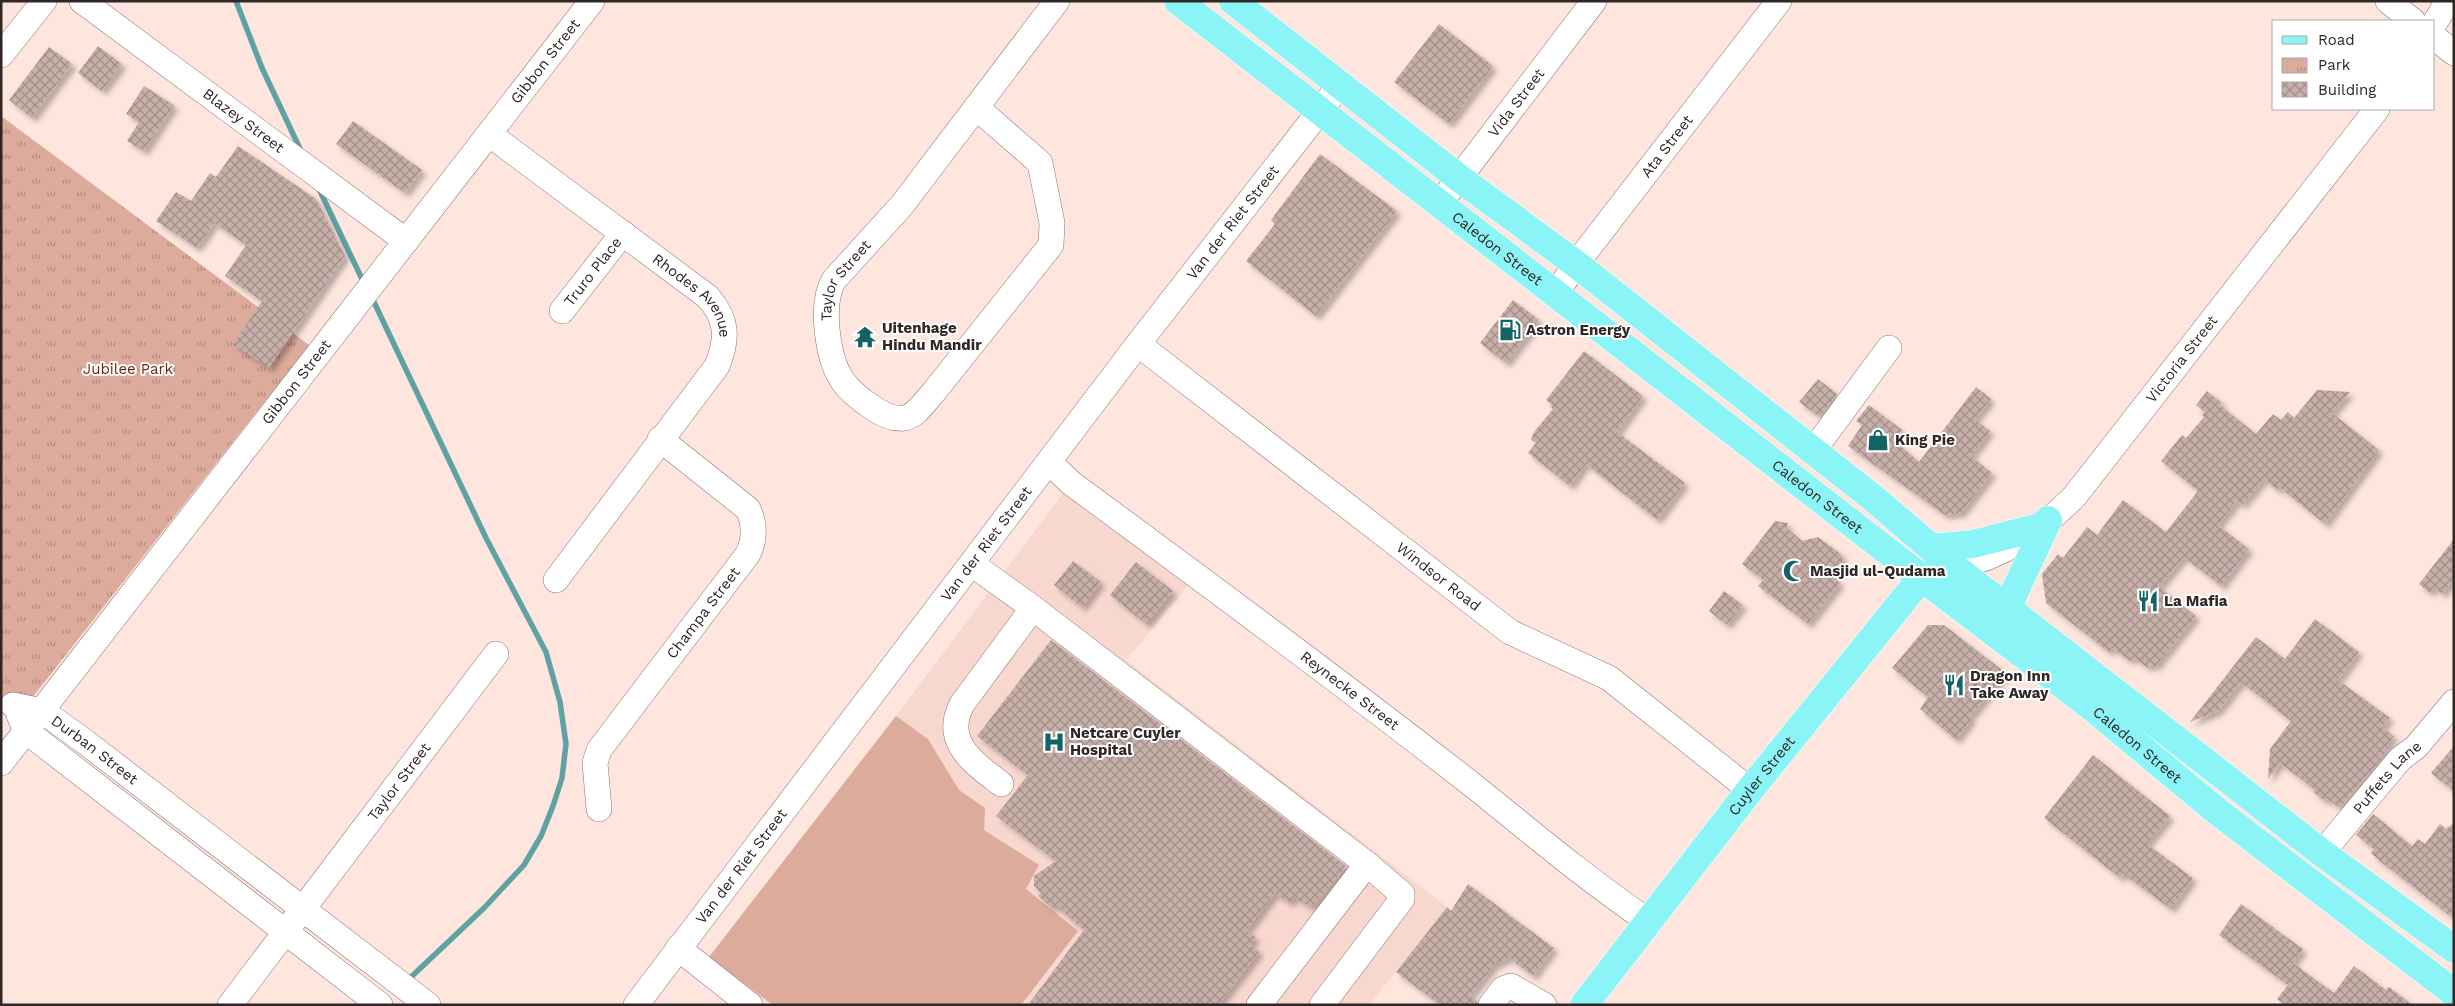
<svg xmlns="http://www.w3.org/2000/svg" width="2455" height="1006" viewBox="0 0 2455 1006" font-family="'Work Sans',sans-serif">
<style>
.built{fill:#f8d7ce}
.grass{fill:#ddab9c}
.park{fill:url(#park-tufts)}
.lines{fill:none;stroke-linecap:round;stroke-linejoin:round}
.stream{stroke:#5fa2a4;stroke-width:5.5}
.building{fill:url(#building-cross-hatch);filter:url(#shadow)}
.minor-casing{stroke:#8a756f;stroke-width:26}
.major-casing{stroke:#fff;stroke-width:29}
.minor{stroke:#fff;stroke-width:25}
.major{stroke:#8bf4f7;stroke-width:28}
.labels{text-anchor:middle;stroke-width:4;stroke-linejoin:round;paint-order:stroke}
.street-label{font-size:15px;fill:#302725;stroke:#fff}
.poi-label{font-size:15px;font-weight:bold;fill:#302725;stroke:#fff;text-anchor:start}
.park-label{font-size:15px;fill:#6a2915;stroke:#fff}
</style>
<defs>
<pattern id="park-tufts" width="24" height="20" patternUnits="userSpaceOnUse" patternTransform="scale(1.25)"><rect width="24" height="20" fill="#ddab9c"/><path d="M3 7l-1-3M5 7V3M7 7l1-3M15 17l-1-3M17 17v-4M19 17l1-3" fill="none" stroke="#b48b7f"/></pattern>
<pattern id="building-cross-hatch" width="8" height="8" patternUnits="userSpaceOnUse" patternTransform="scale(1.25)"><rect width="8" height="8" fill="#c6afa8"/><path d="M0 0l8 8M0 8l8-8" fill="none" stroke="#a18e89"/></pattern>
<filter id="shadow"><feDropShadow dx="4.5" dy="4.5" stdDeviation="2.5" flood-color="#0004"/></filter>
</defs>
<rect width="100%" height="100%" fill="#fee5de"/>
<path class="built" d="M1071 483 1197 575 1126 660 1447 907 1369 1005H771L709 957 896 716Z"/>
<path class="grass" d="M896 716 928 739 959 790 985 808 984 830 1039 865 1026 889 1078 931 1021 1005H773L709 957Z"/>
<path class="park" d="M1 116 309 345 25 707 13 705 1 696Z"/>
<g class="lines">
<path class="stream" d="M236 1 262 68 301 151
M319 189 362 279
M373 300 486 538 546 652 560 702 566 744 562 778 553 806 541 836 524 865 484 908 410 978"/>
</g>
<path class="building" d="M1439 24 1493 66 1449 124 1394 82Z
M98 46 122 64 102 91 78 73Z
M49 47 72 64 32 118 9 100Z
M144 86 174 105 144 151 127 141 139 122 126 114Z
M353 121 422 170 405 193 336 144Z
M238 146 316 199 345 256 269 368 233 344 262 301 225 276 246 245 214 223 197 248 156 221 176 192 191 201 210 173 216 177Z
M1320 154 1397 211 1316 316 1246 261 1275 224 1271 220Z
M1513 300 1539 320 1506 363 1480 343Z
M1584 351 1643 396 1617 432 1685 483 1657 520 1586 464 1570 486 1528 453 1536 443 1531 440 1534 432 1553 409 1551 407 1552 405 1546 400Z
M1818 379 1837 394 1820 417 1799 402Z
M1976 387 1991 399 1975 419 1990 431 1971 456 1992 473 1961 513 1945 515 1848 446 1862 425 1856 421 1869 405 1902 430 1895 441 1919 462Z
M2317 390 2350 392 2332 413 2379 450 2325 524 2279 487 2277 490 2264 479 2242 505 2237 501 2218 525 2249 549 2221 586 2184 557 2159 587 2196 616 2155 667 2151 664 2148 668 2133 657 2130 661 2112 648 2109 652 2046 603 2042 574 2058 554 2063 558 2087 527 2097 535 2123 500 2166 532 2198 491 2161 461 2182 435 2186 438 2204 417 2202 415 2205 412 2196 405 2207 391 2222 403 2220 405 2256 434 2273 414 2281 420 2288 412 2294 418Z
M1775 521 1788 523 1787 528 1802 541 1818 537 1841 554 1843 564 1833 577 1840 583 1808 624 1758 586 1763 580 1742 564Z
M2454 539V579L2442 594 2434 587 2430 593 2419 584Z
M1073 561 1101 582 1082 607 1054 585Z
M1136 562 1173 591 1146 624 1110 595Z
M1724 591 1743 605 1727 625 1709 611Z
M2315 619 2359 652 2338 680 2390 718 2382 727 2394 736 2387 746 2390 748 2340 808 2327 799 2325 801 2313 792 2315 790 2280 763 2268 779 2270 749 2291 721 2241 682 2218 711 2190 722 2256 637 2285 659Z
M1928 625H1944L2006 673 1970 717 1971 720 1956 740 1920 709 1928 697 1892 668Z
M1051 640 1346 866 1312 908 1294 897 1290 903 1275 893 1247 930 1256 938 1250 944 1259 952 1218 1005H1028L1084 930 1056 906 1052 908 1038 896 1041 893 1034 886V876L1056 861 996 816 1028 775 977 736Z
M2454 746V791L2431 773Z
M2093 755 2170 816 2147 844 2193 878 2171 909 2123 874 2120 878 2044 818Z
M2373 814 2412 846 2418 839 2425 844 2440 824 2446 829 2454 823V919L2380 861 2371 853 2374 849 2356 835Z
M1468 884 1554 948 1533 976 1509 958 1494 965 1470 996 1477 1001V1005H1440L1396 972 1447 907 1451 911Z
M2241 904 2303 949 2293 963 2334 993 2354 966 2386 990 2389 987 2413 1005H2285L2277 999 2288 985 2219 935Z"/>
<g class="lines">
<g class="minor-casing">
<g id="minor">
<path id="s1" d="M82 1 406 241"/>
<path d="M2388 1 2413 21"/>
<path d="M2434 24 2448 1"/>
<path d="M2434 37 2454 53"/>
<path d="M1 55 44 1"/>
<path id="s2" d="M976 107 1040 163 1052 223 1051 245 933 393C925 401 917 415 905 418 893 420 882 414 873 408 861 400 850 392 842 380 827 357 820 303 834 280L902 205 1057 1"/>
<path id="s3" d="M489 134 708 297C728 320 728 339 717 366L556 580"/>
<path id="s4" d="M1440 203 1594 1"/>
<path id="s5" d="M1556 293 1576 264 1779 1"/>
<path id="s6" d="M562 311 623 233"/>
<path id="s7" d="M1138 344 1510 632 1609 678 1750 790"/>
<path d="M1813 451 1889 348"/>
<path id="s8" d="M1049 462 1071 483C1207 583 1342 683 1475 787 1532 833 1588 880 1648 921"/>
<path d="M972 564 1033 608"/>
<path id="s9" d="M1954 567C2003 558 2039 531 2074 497L2377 109"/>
<path id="s10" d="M13 705 42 711 80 738 428 1005"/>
<path d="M19 715 26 731 380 1005"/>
<path id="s11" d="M1 763 592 1"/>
<path d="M1001 784C974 763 942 742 962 704L1033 608 1367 864"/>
<path id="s12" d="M599 809 595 763 599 750 748 554C755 539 755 524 748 509L660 439"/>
<path id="s13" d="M2322 853 2400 759 2416 747 2454 702"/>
<path d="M678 948 750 1005"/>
<path id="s14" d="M230 1005 496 654"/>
<path id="s15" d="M636 1005 1138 344 1340 85"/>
<path d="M1259 1005 1367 864 1402 894V899L1322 1005"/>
<path d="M1491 1005 1503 989 1511 986 1544 1005"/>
</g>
</g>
<g class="major-casing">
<g id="major">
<path id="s16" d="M1178 1 1926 581 2088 704 2218 812 2454 993"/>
<path d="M1233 1 1459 178 1576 264 1873 498 1954 567 2235 785 2322 853 2454 949"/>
<path d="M1933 548 1973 544 2040 527"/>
<path d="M2007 608 2048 520"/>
<path id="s17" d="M1584 1005 1750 790 1922 577 1939 572"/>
</g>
</g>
<use href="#minor" class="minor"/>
<use href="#major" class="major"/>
</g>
<defs>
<g id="fuel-bare" transform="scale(1.725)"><path d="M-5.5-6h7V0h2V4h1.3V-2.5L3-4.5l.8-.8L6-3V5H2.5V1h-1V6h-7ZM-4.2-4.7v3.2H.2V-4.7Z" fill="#126365" stroke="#fff" stroke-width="2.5" paint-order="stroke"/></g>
<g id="temple-bare" transform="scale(1.725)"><path d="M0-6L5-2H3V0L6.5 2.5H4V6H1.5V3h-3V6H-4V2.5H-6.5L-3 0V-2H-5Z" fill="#126365" stroke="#fff" stroke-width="2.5" paint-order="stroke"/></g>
<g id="shop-bare" transform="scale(1.725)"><path d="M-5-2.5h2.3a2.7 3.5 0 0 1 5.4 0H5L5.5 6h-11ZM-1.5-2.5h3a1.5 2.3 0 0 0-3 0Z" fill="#126365" stroke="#fff" stroke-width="2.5" paint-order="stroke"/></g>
<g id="mosque-bare" transform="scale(1.725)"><path d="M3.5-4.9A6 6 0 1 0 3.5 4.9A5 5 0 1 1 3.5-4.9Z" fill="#126365" stroke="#fff" stroke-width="2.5" paint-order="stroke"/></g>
<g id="restaurant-bare" transform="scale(1.725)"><path d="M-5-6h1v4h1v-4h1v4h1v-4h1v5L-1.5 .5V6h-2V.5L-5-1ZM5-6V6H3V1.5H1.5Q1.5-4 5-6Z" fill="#126365" stroke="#fff" stroke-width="2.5" paint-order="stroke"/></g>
<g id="hospital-bare" transform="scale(1.725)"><path d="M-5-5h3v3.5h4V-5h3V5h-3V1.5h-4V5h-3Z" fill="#126365" stroke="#fff" stroke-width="2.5" paint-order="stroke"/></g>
</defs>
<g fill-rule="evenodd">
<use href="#fuel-bare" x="1510" y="330"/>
<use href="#temple-bare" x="865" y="337"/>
<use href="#shop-bare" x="1878" y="440"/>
<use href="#mosque-bare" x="1794" y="571"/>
<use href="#restaurant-bare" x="2148" y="601"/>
<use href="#restaurant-bare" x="1954" y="685"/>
<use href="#hospital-bare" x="1054" y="742"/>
</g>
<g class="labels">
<g class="street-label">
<text dy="5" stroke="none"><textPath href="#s11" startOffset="888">Gibbon Street</textPath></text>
<text dy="5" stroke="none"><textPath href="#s4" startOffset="126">Vida Street</textPath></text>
<text dy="5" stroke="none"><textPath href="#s1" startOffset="201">Blazey Street</textPath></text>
<text dy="5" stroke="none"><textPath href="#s5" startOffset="184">Ata Street</textPath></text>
<text dy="5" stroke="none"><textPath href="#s15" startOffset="984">Van der Riet Street</textPath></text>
<text dy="5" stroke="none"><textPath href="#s16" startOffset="404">Caledon Street</textPath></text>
<text dy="5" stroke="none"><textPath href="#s6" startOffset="50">Truro Place</textPath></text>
<text dy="5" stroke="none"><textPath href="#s2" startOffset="580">Taylor Street</textPath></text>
<text dy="5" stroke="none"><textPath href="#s3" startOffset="262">Rhodes Avenue</textPath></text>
<text dy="5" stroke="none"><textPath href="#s9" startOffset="316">Victoria Street</textPath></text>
<text dy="5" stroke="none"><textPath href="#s11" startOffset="482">Gibbon Street</textPath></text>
<text dy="5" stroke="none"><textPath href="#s16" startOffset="809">Caledon Street</textPath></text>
<text dy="5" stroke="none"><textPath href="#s15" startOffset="579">Van der Riet Street</textPath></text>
<text dy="5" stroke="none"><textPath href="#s7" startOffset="380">Windsor Road</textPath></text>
<text dy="5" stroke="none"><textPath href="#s12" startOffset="232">Champa Street</textPath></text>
<text dy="5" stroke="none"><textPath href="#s8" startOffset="378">Reynecke Street</textPath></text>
<text dy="5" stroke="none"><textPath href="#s16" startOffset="1214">Caledon Street</textPath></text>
<text dy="5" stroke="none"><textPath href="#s10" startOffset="95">Durban Street</textPath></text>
<text dy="5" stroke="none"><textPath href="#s17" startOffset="290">Cuyler Street</textPath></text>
<text dy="5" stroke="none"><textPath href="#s13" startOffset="100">Puffets Lane</textPath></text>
<text dy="5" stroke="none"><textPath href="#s14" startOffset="280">Taylor Street</textPath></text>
<text dy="5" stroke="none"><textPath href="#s15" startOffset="174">Van der Riet Street</textPath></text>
</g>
<g class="poi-label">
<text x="882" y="333">Uitenhage<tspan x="882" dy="17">Hindu Mandir</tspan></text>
<text x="1526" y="335">Astron Energy</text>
<text x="1895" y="445">King Pie</text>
<text x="1810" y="576">Masjid ul-Qudama</text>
<text x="2164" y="606">La Mafia</text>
<text x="1970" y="681">Dragon Inn<tspan x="1970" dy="17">Take Away</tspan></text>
<text x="1070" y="738">Netcare Cuyler<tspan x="1070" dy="17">Hospital</tspan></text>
</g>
<g class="park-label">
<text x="128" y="374">Jubilee Park</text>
</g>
</g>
<rect width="2455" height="1006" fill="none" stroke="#302725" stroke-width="5"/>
<rect x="2272" y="20" width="162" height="90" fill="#ffffff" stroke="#aca9a8"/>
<rect x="2282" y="36" width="25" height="8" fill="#8bf4f7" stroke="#aca9a8"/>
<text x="2318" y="45" font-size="15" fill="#302725">Road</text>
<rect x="2282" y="58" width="25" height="15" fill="url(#park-tufts)" stroke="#aca9a8"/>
<text x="2318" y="70" font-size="15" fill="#302725">Park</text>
<rect x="2282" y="82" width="25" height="15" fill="url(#building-cross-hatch)" stroke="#aca9a8"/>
<text x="2318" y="95" font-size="15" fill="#302725">Building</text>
</svg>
